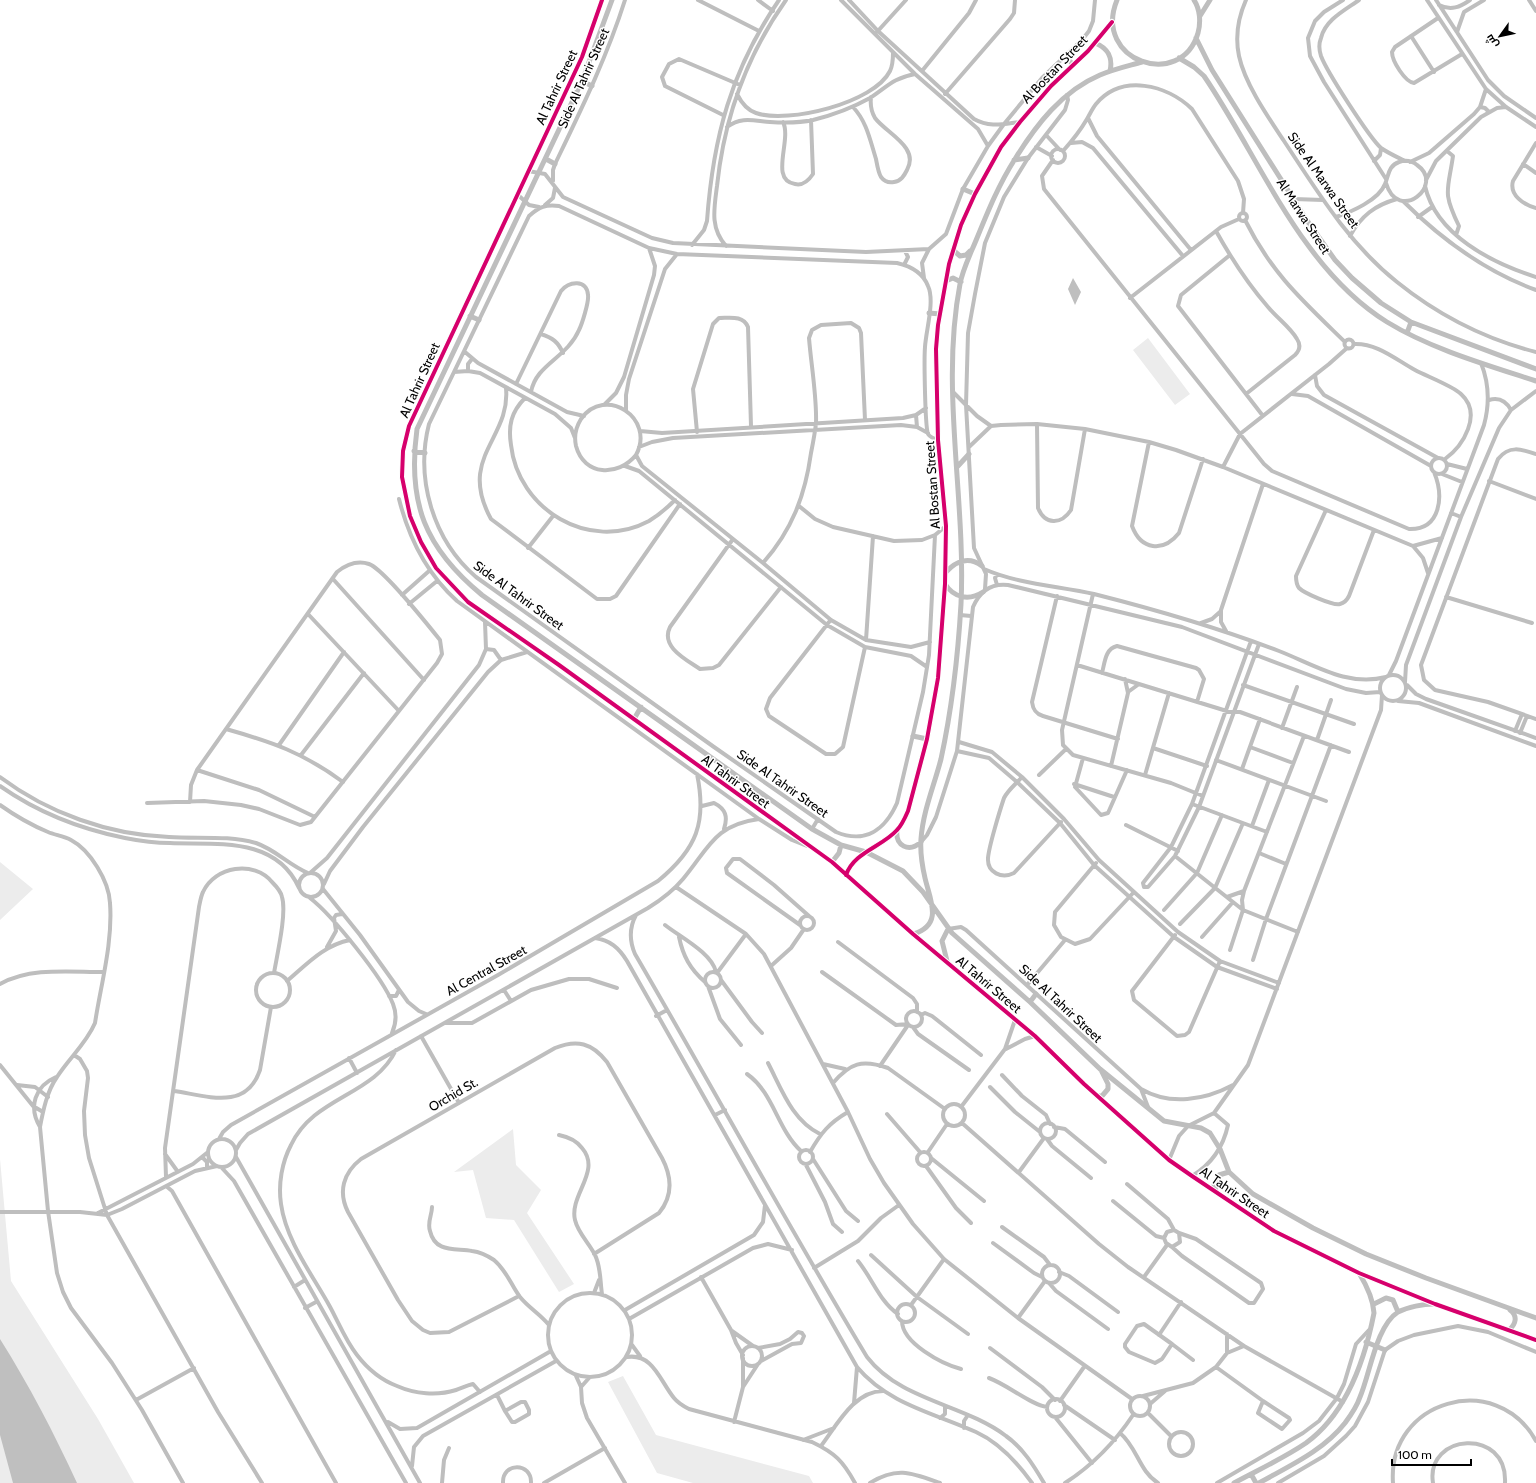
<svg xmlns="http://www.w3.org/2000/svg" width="1536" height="1483" viewBox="0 0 1536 1483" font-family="Cabin,Cairo,sans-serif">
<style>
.green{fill:#ececec}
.water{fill:#bfbfbf}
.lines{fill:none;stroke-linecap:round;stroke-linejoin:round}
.minor{stroke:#bebebe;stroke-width:4}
.tertiary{stroke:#bebebe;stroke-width:5}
.cycleway-casing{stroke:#fff;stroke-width:6}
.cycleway{stroke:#d6006c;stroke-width:4}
.labels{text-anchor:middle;stroke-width:3;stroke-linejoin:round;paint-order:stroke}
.street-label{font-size:13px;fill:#000;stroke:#fff}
</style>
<rect width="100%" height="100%" fill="#fff"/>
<path class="green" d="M1148 338 1190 394 1175 405 1133 350Z
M0 862 33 889 0 920Z
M513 1129 516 1165 541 1190 527 1213 574 1284 559 1292 514 1220 486 1218 473 1170 454 1172Z
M0 1159 11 1281 98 1419 134 1483H0Z
M623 1376 656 1435 809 1476 813 1483H693L657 1473 608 1382Z"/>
<path class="water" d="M1073 278 1081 292 1075 305 1068 289Z
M0 1339C29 1385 54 1433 77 1483H13L0 1435Z"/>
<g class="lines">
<path class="minor" d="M698 0 759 31
M758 0 773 11
M841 0 915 74 978 129 988 146
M849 0 878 31 974 119C990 128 1003 124 1020 122
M1246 0C1238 18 1235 37 1239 56 1245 84 1268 117 1284 141 1317 191 1349 244 1397 282 1438 315 1485 339 1536 352
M1343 0 1324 12 1315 21 1308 38 1310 56 1324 82 1386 179
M1359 0C1345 10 1325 20 1321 38 1319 43 1319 50 1321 56 1327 72 1369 137 1381 148 1388 153 1397 157 1405 161
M1427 0 1486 89 1506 107 1536 127
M1436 0 1488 80 1504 96 1536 118
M1529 0 1536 11
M1439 5C1451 11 1460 7 1470 0
M1438 18 1395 47 1392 52C1392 61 1405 82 1414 83L1462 54
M877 32 906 0
M1457 32 1464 12 1484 0
M1411 36 1434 72
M922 71 969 13 976 0
M737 94C741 102 747 110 756 113 788 124 874 103 890 71 893 65 893 60 893 53
M945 94 1010 19 1014 13 1015 0
M853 107C867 122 870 140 876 159 877 164 878 172 881 177 884 181 889 183 894 182 901 181 904 176 907 170 920 147 886 133 875 118 871 111 870 105 871 97
M1480 107 1485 108 1489 112
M723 115 665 86 662 77 669 64 679 59 740 85
M1088 118 1097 136 1191 250
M783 122C792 140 769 180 795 184 803 186 809 180 813 174L811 120
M727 127C742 116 754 121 770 122 785 123 799 123 813 120 833 115 852 108 870 98 887 87 893 78 915 74
M1046 135 1060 150
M1071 143 1082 142 1093 148 1183 256
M1536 143 1513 181C1509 195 1524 205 1536 208
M1036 147 1052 156
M1051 156a7 7 0 1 1 14 0a7 7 0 1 1-14 0Z
M1063 151C1072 141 1080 131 1087 119 1090 114 1092 109 1096 104 1122 73 1167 85 1192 109L1238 181 1244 199 1243 213
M1447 151 1453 156C1448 191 1442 191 1459 226L1456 235
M1053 160 1042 176 1044 189 1264 464 1272 471 1409 529C1441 530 1444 496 1434 472
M1374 161 1380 155 1381 148
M1410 162 1429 153 1474 114 1480 107 1486 89
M1523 164 1536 173
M528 171 545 174 563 197 652 238 673 243 866 252 929 249 946 234 963 189 988 146 1004 124 1042 78 1082 40 1089 31 1093 21 1095 0
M1426 180 1436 161 1481 117 1497 108 1506 107
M553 181V170L555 164C581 110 607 57 625 0
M1425 186C1436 235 1492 263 1536 277
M517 194 529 205 539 207
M1294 199 1323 200
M1403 201C1442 240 1484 271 1536 290
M545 205 553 198 555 188
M1239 217a4 4 0 1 1 8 0a4 4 0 1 1-8 0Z
M1336 217C1351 212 1379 200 1385 184 1389 175 1388 166 1399 162 1405 160 1412 161 1417 165 1446 185 1398 224 1386 183
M1418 217 1432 207
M1245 220C1272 274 1303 301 1345 342
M1216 231C1231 258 1248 284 1268 307 1277 318 1290 327 1297 339 1301 345 1300 350 1295 355L1246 394
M1350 236C1361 216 1375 205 1397 199
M692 245 704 230 707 221C713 138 731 70 779 0
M726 246C710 228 714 209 717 186 724 119 747 55 786 0
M1230 255 1181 295 1178 306 1263 416
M904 265 908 257 905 251
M924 278 922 263 929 249
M1130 298 1221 227 1239 219
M541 334C553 338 558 342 563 353
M1344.5 344a4.5 4.5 0 1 1 9 0a4.5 4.5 0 1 1-9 0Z
M1354 344C1377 343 1395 359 1415 370 1426 376 1453 386 1461 394 1483 414 1463 446 1445 459
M465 352 478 363 567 412 584 416
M468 371V364L472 359
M454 372 468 371 480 373 555 414 571 428 575 438
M1315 375 1317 386 1324 395 1438 458
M516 384 561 291C569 281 587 279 588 295 589 302 582 324 579 330 567 358 536 364 531 392
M506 388C511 439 457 457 491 519L597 599H610L616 596 680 504
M953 392 977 416 991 426
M1292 394 1308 396 1431 466
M525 398C511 412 508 426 511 445 518 509 589 553 649 521 659 515 667 508 675 500
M1489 400C1499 397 1506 401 1511 410
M604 405 616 393 624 377 654 275 655 266 649 248
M626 410V395L629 379 665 269 677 254
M916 415 917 427
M1037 424 1038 508C1045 525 1061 525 1071 510L1085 429
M640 431 662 433 903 418 916 415 926 408
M697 432 693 389 713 324 719 318C730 318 743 315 748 327L751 426
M938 440C935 439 930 437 928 434 925 426 924 359 925 347 926 330 935 301 928 286 923 273 910 266 897 263L677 254 649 248 559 206C546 204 539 207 529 216L429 424C415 479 433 540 476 577L714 747 836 832C865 844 885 830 897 803L923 692 929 655 935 535 946 526
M1149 442 1132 526C1141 550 1163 553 1179 533L1203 459
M639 447 652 442 673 438 901 425 917 427 928 433
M969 447 991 426 1001 425 1037 424 1085 429 1149 442 1176 450 1223 467 1413 546 1423 558 1428 573
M1536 454C1521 449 1509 445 1498 459L1421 665 1424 680 1435 690 1488 702 1536 719
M636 455C618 477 584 476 576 446 574 437 576 427 581 419 605 385 656 418 636 455L642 466 763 563 831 620 866 640 911 647 930 642
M1431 466a8 8 0 1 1 16 0a8 8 0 1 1-16 0Z
M1447 464 1467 469
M625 466 639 471 827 625 865 647 911 656 927 667
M1223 467 1240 434 1329 364 1347 348
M1442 474 1462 482
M1489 481 1536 499
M399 499C409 539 426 573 457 601L759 819 792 840 807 846
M799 506 815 519 833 527 894 541 922 540 935 535
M1326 510 1296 576C1296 580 1296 584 1299 588 1304 593 1333 606 1340 604 1344 603 1347 600 1349 596L1374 530
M1451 513 1461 517
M733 539 670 627C660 647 687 660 700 669L713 668 719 665 781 587
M1413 546 1442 538
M528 548 553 516
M763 563C792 530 805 496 811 453 813 443 815 433 816 423 817 397 811 364 809 338L812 330 821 325 851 323 859 328 861 333 865 420
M984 569C1018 584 1058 586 1094 594 1157 610 1219 628 1279 651 1315 665 1347 687 1386 677
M333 579 424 680
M997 585 995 578 997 574
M985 589 986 574 974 548 966 405 968 333 975 294 985 243 1004 197 1028 158 1065 110 1068 100 1067 95
M1093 594 1062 730 1063 745 1073 755 1171 783 1203 796
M402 595 429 571
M1057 596 1032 702C1033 710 1036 714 1043 716L1118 739
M1446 597 1532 623
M409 604 437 581
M308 614 399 711
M960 615 971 616
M829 622 770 698 766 709 769 716 826 754H835L843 747 865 647
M1201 623 1212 619 1221 611
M1226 631 1221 622V610L1263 484
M866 640 873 536
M1251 641 1192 804 1171 847 1143 883 1144 887H1148L1175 856 1199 807 1259 644
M486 649 494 650 501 660
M1077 665 1230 712H1240L1349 752
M1102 673C1105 662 1105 649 1117 646L1196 668 1199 670 1204 679 1197 702
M1380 688a13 13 0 1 1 26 0a13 13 0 1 1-26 0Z
M1389 675 1396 661 1484 425C1490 403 1489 383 1481 363
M1405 682 1406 665 1461 517 1499 428 1511 410 1536 391
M1243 685 1354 724
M1407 685 1416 694 1426 699 1536 738
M1128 692 1139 684
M1398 701 1419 703 1536 746
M1282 728 1297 687
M226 729C272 742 304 753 343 782
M1515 731 1522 714
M1520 733 1527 716
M1317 740 1331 700
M959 742 992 752 1022 777 1064 819 1099 860 1178 932 1220 961 1279 983
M279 745 344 652
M1250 747 1293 763
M1153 748 1207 766
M957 751 989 758 1017 782 1060 823 1094 865 1174 937 1217 967 1277 989
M301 755 364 673
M1083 758 1075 787 1101 815 1108 813 1127 770
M1216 760 1326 801
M1111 766 1128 693 1125 679
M1242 769 1260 719
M197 770 259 790 315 817
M1039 775 1066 749
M1145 775 1169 693
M0 777C48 813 109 835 169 837 197 839 228 835 256 843 276 850 289 865 308 873
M1022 777C1016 784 1008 790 1004 798 1000 810 989 846 988 858 987 873 1002 879 1014 873L1061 822
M1074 784 1114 797
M0 786C37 812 80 829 125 838 140 841 155 843 170 843 216 845 276 836 299 888
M147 803 204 801 241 805 259 809 300 825 311 822 437 663 442 654 440 640C428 625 383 569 369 564 357 560 347 564 337 572L197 770 191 785 190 802
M1192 804 1267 832
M0 805C14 815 31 825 48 832 55 835 64 836 71 840 90 850 109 881 110 903 113 942 101 984 95 1023 86 1044 69 1058 57 1077 47 1091 43 1111 40 1127L48 1211 57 1273 63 1292 71 1308 112 1363 142 1410 183 1483
M702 806 714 803C726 809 728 817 724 829
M1126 825 1178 851
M1252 826 1269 780
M812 829 818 819
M921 842 927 835 936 817 957 751 973 607C980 591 991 583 1008 585L1182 627 1346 689 1366 693 1380 692
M1259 853 1286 864
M1175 856 1243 910 1298 932
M1096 863 1055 912 1054 925 1061 937 1075 944 1090 939 1134 892
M299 885a12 12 0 1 1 24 0a12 12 0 1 1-24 0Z
M310 873 327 858 479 665 486 649 485 622
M324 884 330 871 363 827 488 672 501 660 527 652
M676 887 746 934 764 954 848 1112 870 1159 884 1183 913 1224 944 1259 1018 1318 1132 1399
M323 889 360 935 408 1002 419 1011 426 1014
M1227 897 1244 891
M310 898C332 915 383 978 393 1004 397 1014 396 1024 392 1033
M1164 910 1197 873 1222 815
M636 915C629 928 629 940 635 954 713 1088 787 1224 867 1357 901 1401 964 1404 1006 1436 1023 1448 1034 1466 1044 1483
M800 923a7 7 0 1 1 14 0a7 7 0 1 1-14 0Z
M1180 924 1215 888 1243 823
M665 925C680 937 712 953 716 972
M800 925 727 873 726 868 733 859H740L774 885 809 916
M948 929 961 927 966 930 1141 1089 1148 1107
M1175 935 1132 991 1134 1000 1177 1036 1185 1035 1189 1032 1220 961
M679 937C683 956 690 969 705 982
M1202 937 1233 902
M595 938C610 940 619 948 627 961L857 1367C888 1404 934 1413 976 1432 1000 1443 1017 1462 1032 1483
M838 942 913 998 917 1004V1012
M327 947 336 931 334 918 336 915 342 914
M1230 950 1243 910 1242 900 1244 891 1304 736
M1253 960 1266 919 1331 745
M771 966 791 948 804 929
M822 972 896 1025 908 1024
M705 980a8 8 0 1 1 16 0a8 8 0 1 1-16 0Z
M717 973 746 934
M256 990a17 17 0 1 1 34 0a17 17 0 1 1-34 0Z
M721 980 752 1022 762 1033
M287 981C306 965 324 945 350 940
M0 984C31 967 69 972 103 972
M1027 985 1065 940
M708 986 720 1019 741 1045
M504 990 511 1001
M389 996H396L399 990
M906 1019a8 8 0 1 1 16 0a8 8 0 1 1-16 0Z
M921 1015 925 1013 932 1016 981 1055
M656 1016 667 1010
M446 1023H472L531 990 569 979H589L617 988
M913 1027 918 1034 969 1070
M421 1036 459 1103
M1006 1049 1025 1039 1035 1036
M396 1050C374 1096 314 1096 291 1145 282 1162 278 1184 281 1204 286 1240 311 1273 329 1305 338 1321 345 1340 357 1355 367 1368 381 1380 397 1386 415 1394 437 1396 456 1390 462 1388 468 1385 473 1384L480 1392
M74 1055 80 1059 87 1071 88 1078 84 1111 85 1135 89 1158 107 1215 218 1412 262 1483
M349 1058 357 1073
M768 1063C782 1090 792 1120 820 1134
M823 1064 845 1069
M0 1065 33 1106 43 1112
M880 1066 908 1025
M747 1074C774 1093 777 1129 801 1151
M1002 1075 1022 1096 1046 1115 1050 1124
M833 1083C850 1063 862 1059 888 1068L945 1109
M17 1085 35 1087 48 1097
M990 1087 1015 1112 1040 1132
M1141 1089C1170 1106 1205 1100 1233 1085
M175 1091C207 1096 246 1111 260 1070L271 1007
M943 1115a11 11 0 1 1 22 0a11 11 0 1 1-22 0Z
M961 1107 1005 1049 1015 1020
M887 1114 920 1152
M715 1115 725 1110
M962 1123 1099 1244 1128 1267 1244 1346 1343 1402
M1040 1131a8 8 0 1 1 16 0a8 8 0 1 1-16 0Z
M40 1127C28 1107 35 1086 56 1077
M1054 1127 1065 1129 1105 1162
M559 1135C569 1137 576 1140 582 1148 602 1171 569 1195 575 1220 578 1233 589 1243 595 1255 601 1267 600 1281 602 1294
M208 1153a14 14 0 1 1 28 0a14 14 0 1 1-28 0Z
M219 1139 223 1132 231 1125 498 975 658 881C697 849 707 822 697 774
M1047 1139 1052 1146 1091 1178
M799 1157a7 7 0 1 1 14 0a7 7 0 1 1-14 0Z
M236 1150 240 1143 248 1134 648 908C661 900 673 891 683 879 709 848 714 825 759 819
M917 1159a7 7 0 1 1 14 0a7 7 0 1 1-14 0Z
M810 1152C821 1133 829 1123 848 1112
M928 1152 947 1124
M165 1154 178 1172
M202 1157 207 1162V1168
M236 1157 420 1483
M931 1158 984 1201
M813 1159 846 1211 858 1221
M1169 1160 1179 1136 1188 1126 1214 1113 1248 1065 1381 710 1382 695
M806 1165 825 1202 833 1224 842 1232
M926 1166 956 1208 971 1223
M221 1167 234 1181 406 1483
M1019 1172 1044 1138
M1192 1176C1212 1164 1223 1148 1228 1125L1214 1113
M166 1177 165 1148 199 907C200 902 201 896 203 892 215 866 254 860 272 882 276 886 281 891 282 897 287 913 277 955 274 973
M1127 1184 1168 1219 1174 1230 1179 1233 1180 1242 1172 1247 1166 1243 1164 1238 1167 1232 1174 1230
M166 1186 172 1191 336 1483
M1113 1201 1156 1236 1164 1238
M432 1207C432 1215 427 1222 430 1231 435 1253 455 1248 472 1251 480 1252 488 1256 494 1260 507 1271 511 1285 520 1297 529 1308 540 1314 549 1325
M0 1212H80L107 1215 122 1209 195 1171 217 1166
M98 1213 193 1164 208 1152
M1002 1227 1044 1257 1050 1265
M993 1243 1034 1273 1042 1277
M1172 1247 1182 1256 1249 1303H1254L1263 1289 1261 1283 1196 1239 1179 1233
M871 1255 917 1297 968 1334
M858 1261C872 1278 880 1302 898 1314
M1042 1274a9 9 0 1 1 18 0a9 9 0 1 1-18 0Z
M814 1268 858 1241 881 1218 899 1205
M1059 1272 1069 1276 1118 1312
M701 1277 731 1330 736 1343 743 1355
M1144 1277 1167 1245
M1049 1283 1056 1291 1108 1329
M294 1287 305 1280
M548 1335a42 42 0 1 1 84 0a42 42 0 1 1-84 0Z
M594 1293 599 1280
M519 1296 449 1332 430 1333 423 1330 412 1321 398 1300 348 1212C338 1192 343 1173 361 1159L555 1048C577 1039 592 1043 607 1062L662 1158C672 1177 673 1196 659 1213L594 1254
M897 1313a9 9 0 1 1 18 0a9 9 0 1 1-18 0Z
M911 1305 944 1259
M305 1308 316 1302
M625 1310 754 1235 763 1222 765 1205
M1018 1318 1045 1281
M629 1319 753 1248 768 1244 792 1250
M902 1321C902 1343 942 1364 961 1369
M732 1331 753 1346
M1227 1334V1353
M1159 1335 1181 1302
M1172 1344 1144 1324 1137 1326 1125 1344V1347L1129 1352 1155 1363 1162 1359 1172 1344 1193 1360
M632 1345 640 1356
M742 1356a10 10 0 1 1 20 0a10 10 0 1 1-20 0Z
M758 1348 780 1344 790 1339 798 1332 802 1333 804 1336 801 1343 792 1344 761 1361
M990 1348 1042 1387 1055 1400
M627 1357C653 1353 660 1381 674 1398 678 1403 683 1406 689 1409L812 1442C835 1453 843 1461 855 1483
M1216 1367 1263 1401
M576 1376 581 1387 582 1403 587 1418 625 1483
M989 1378C1008 1385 1031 1405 1047 1407
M581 1387 589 1378
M743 1387 758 1364
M497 1395 505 1411
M1130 1406a10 10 0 1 1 20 0a10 10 0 1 1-20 0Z
M1143 1396 1193 1383 1216 1367 1227 1353 1244 1346
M1047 1408a9 9 0 1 1 18 0a9 9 0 1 1-18 0Z
M136 1400 194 1368
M1060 1401 1084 1367
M1263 1401 1289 1418 1290 1420 1282 1429 1258 1413Z
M521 1402H525L529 1410V1414L515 1422H512L505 1411Z
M854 1403 857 1367
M1150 1404 1165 1391
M1064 1405 1115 1440
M1148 1413 1171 1436
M1055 1417 1092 1463
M940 1418 945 1414V1406
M388 1422 400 1429 417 1428 551 1351
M734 1422 743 1387V1358
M964 1428V1421L968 1415
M1169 1444a12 12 0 1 1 24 0a12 12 0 1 1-24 0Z
M1120 1433C1137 1447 1139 1471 1158 1483
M803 1440 834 1428
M821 1446C837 1425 854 1391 883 1391
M412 1466 414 1447 423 1436 556 1361
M442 1483 444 1460 449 1448
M503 1483C502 1462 532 1462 531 1483
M544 1483 605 1448
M870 1483C897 1466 912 1473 940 1483
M1065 1483C1093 1465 1115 1442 1133 1415
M1217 1483 1303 1433 1319 1421 1337 1398 1344 1384 1356 1344 1369 1330
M1278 1483 1324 1456 1346 1436 1355 1426 1368 1402 1385 1350 1398 1341 1414 1335 1458 1326 1488 1332 1536 1352
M1393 1483C1387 1400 1497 1369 1536 1441
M1433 1483C1425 1433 1508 1427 1505 1483"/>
<path class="tertiary" d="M602 0 582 57 409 426 403 451 402 477 410 516 421 542 436 568 468 602 559 665 832 862 913 934 1035 1036 1084 1084 1169 1160 1192 1176 1274 1231 1359 1273 1435 1304 1536 1340
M612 0 582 81 417 429C407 503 425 548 482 595L812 829 841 845 866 852 903 871 923 892 952 933 1030 1002 1100 1069 1164 1121 1201 1128 1210 1133 1220 1149 1229 1172 1253 1194 1313 1228 1366 1254 1426 1278 1536 1318
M1117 0C1092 61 1181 91 1198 33 1201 22 1200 9 1194 0
M1200 16 1210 0
M1196 38 1212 70 1306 219 1335 260 1352 278 1381 303 1411 322 1536 369
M1095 43C1108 48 1113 58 1110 71
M1066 56 1073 65
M1179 58 1194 67 1204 76C1260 158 1300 268 1387 322 1431 349 1487 365 1536 381
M582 81 592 86
M546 159 555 164
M1014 160 1028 158
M963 189 975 194
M953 250 960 256 966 255 970 251
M946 281 953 278 961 282
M929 313 940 314
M470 316 479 320
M1407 333 1411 322
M414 451 425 453
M958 466 969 454
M946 572C956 561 969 556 982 566
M945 584C954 598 969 601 983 592
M634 719 641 707
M913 736 927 739
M897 830C895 846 909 853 921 842
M832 862 839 853 841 845
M846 875C854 852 882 847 897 830 902 825 905 818 908 811L927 739 938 678 945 584 946 526 938 440 936 349 938 325 949 264 961 225 975 194 1001 147 1020 122 1051 86 1088 51 1112 22
M913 934C944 925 930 900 925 878 922 865 920 852 921 839 923 811 934 786 941 759 952 708 958 656 961 604 966 498 940 389 960 284 963 268 971 253 977 238 988 211 999 184 1015 159 1036 125 1062 91 1100 75 1114 69 1128 66 1142 62
M947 961 942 941 948 929
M1030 1002 1036 994
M1097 1096H1102L1108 1089V1084L1102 1072
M1216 1191 1214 1185 1219 1175 1229 1172
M1374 1304 1386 1298 1393 1300 1398 1312
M1509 1330C1516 1324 1518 1316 1510 1310
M1366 1342 1385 1350
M1251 1474 1256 1483
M1234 1483C1258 1470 1284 1458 1306 1443 1346 1414 1365 1359 1374 1313 1373 1298 1367 1286 1359 1273
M1259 1483C1289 1466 1323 1451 1345 1423 1351 1415 1357 1406 1360 1397 1370 1374 1376 1326 1398 1312 1408 1307 1423 1304 1434 1304"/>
<g class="cycleway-casing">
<path id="cycleway" d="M602 0 582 57 409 426 403 451 402 477 410 516 421 542 436 568 468 602 559 665 832 862 913 934 1035 1036 1084 1084 1169 1160 1192 1176 1274 1231 1359 1273 1435 1304 1536 1340
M846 875C854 852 882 847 897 830 902 825 905 818 908 811L927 739 938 678 945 584 946 526 938 440 936 349 938 325 949 264 961 225 975 194 1001 147 1020 122 1051 86 1088 51 1112 22"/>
</g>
<use href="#cycleway" class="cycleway"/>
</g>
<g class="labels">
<g class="street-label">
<text transform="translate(1054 69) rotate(-46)" y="5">Al Bostan Street</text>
<text transform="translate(583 78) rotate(-66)" y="5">Side Al Tahrir Street</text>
<text transform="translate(556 87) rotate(-65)" y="5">Al Tahrir Street</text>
<text transform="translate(1324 180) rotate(55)" y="5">Side Al Marwa Street</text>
<text transform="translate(1304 216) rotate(57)" y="5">Al Marwa Street</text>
<text transform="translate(419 380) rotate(-66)" y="5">Al Tahrir Street</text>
<text transform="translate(932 485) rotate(-94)" y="5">Al Bostan Street</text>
<text transform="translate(519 595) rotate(36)" y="5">Side Al Tahrir Street</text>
<text transform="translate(736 781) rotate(36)" y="5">Al Tahrir Street</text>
<text transform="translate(783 783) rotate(35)" y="5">Side Al Tahrir Street</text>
<text transform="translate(486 970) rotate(-29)" y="5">Al Central Street</text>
<text transform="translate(989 984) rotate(40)" y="5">Al Tahrir Street</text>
<text transform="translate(1061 1003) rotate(43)" y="5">Side Al Tahrir Street</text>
<text transform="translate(453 1094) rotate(-30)" y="5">Orchid St.</text>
<text transform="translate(1235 1192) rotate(34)" y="5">Al Tahrir Street</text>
</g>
</g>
<g transform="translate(1500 36) rotate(237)" stroke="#ffffff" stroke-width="3" paint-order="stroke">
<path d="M0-3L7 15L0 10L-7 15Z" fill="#000000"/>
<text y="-6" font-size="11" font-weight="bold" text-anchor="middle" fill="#000000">ش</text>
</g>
<path d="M1392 1459v6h79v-6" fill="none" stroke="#000000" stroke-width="2"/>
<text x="1398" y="1459" font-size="12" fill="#000000" stroke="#ffffff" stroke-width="3" paint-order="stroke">100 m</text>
</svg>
